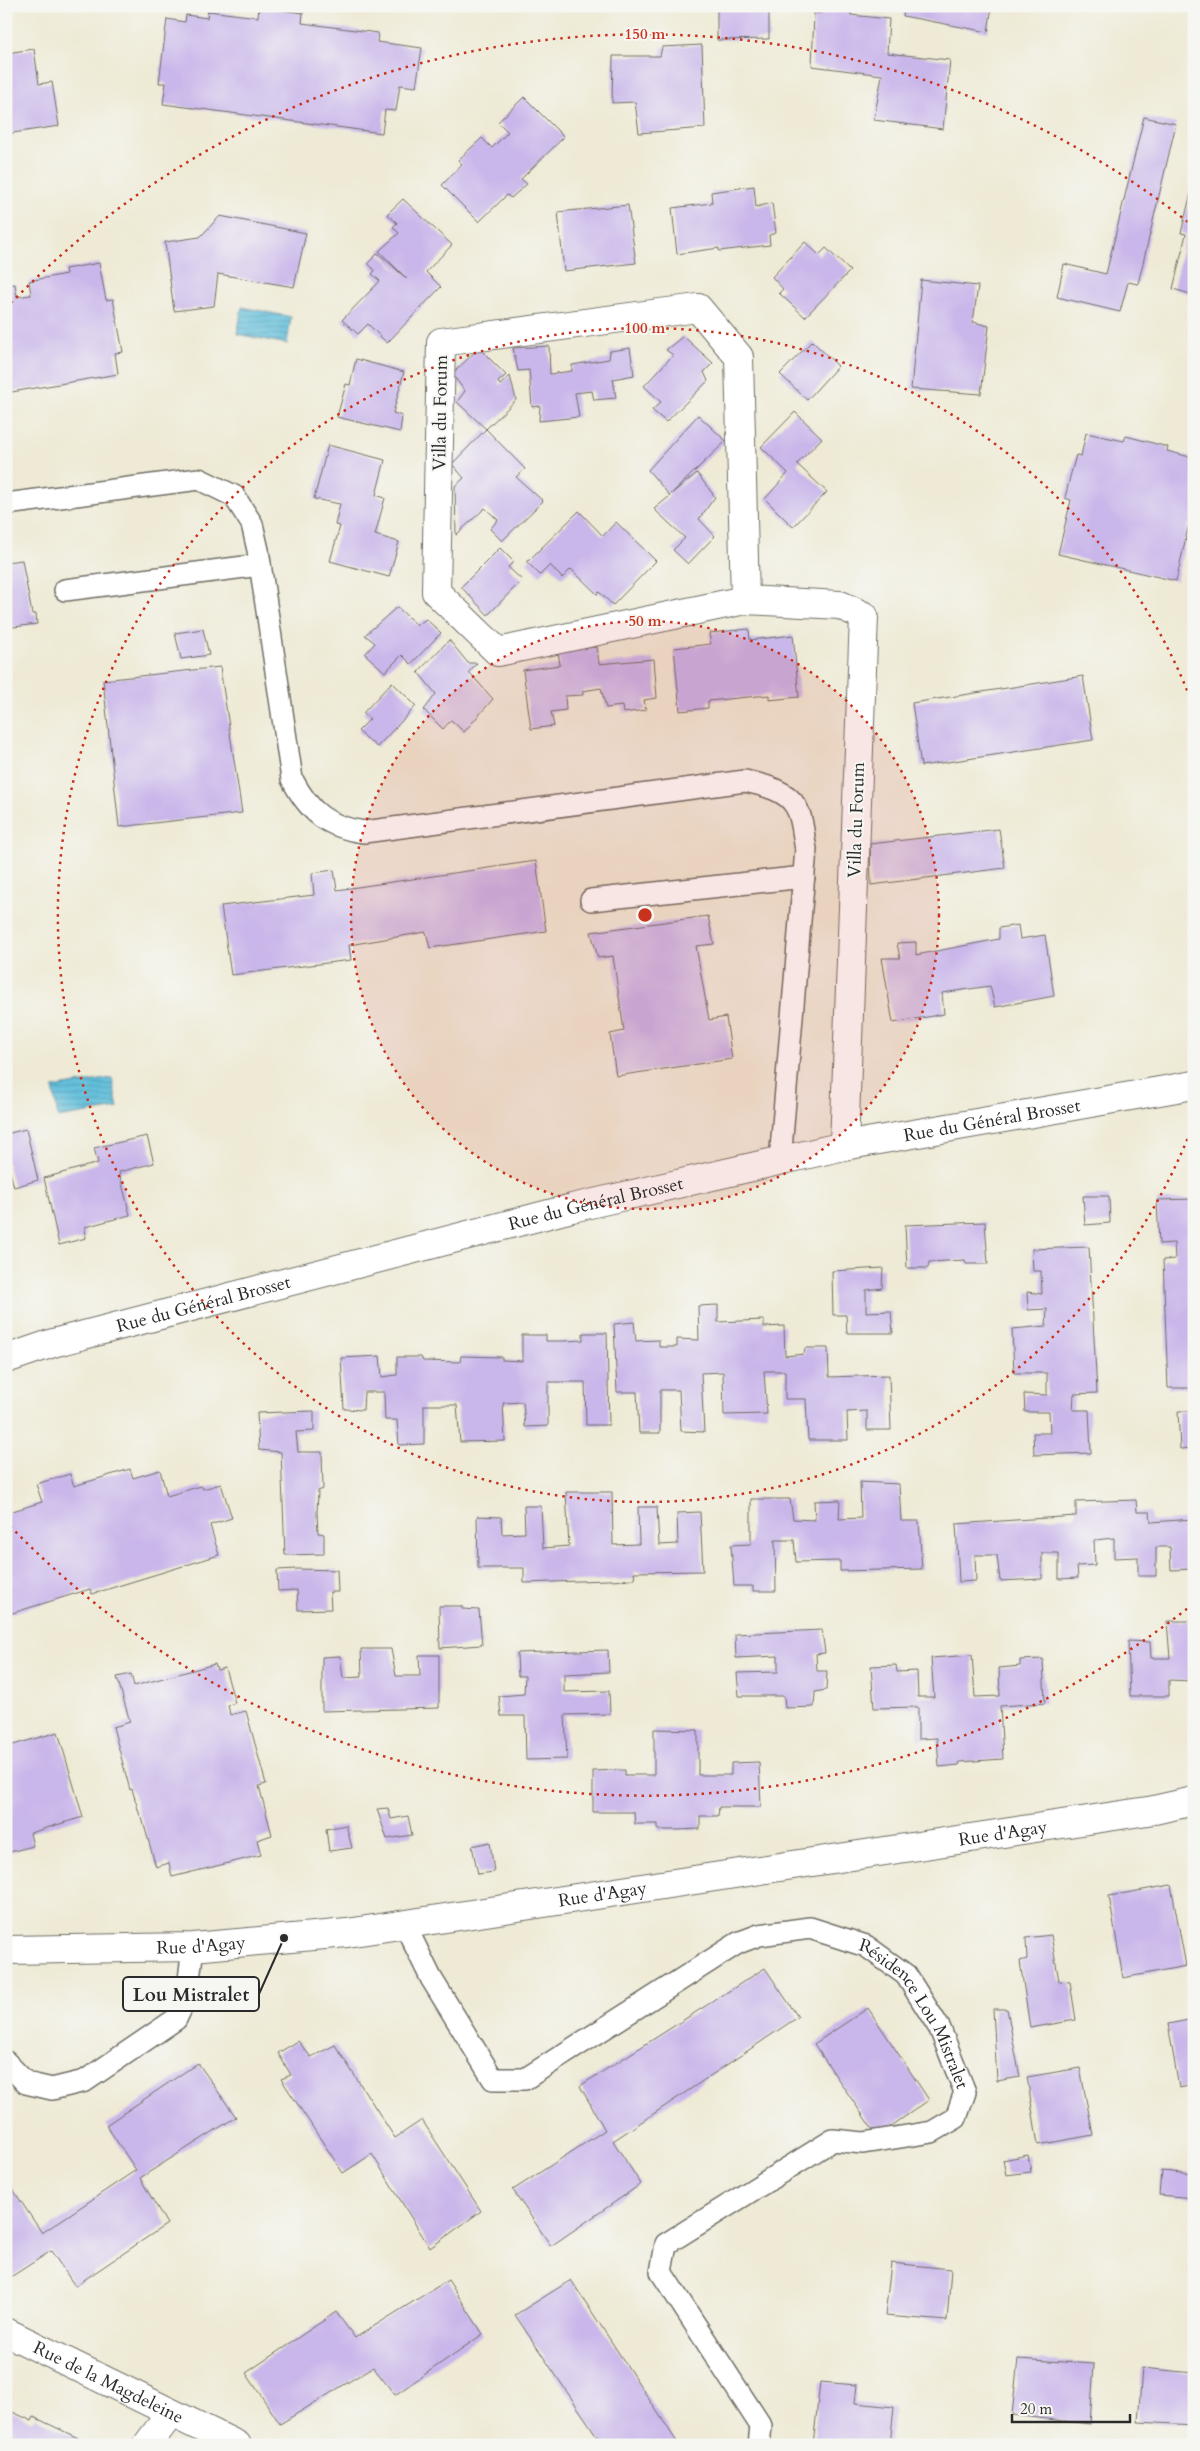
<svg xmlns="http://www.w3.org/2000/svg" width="1200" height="2451" viewBox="0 0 1200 2451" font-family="Cardo,serif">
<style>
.water{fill:url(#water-rules);stroke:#447483}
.building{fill:#c9b6ea}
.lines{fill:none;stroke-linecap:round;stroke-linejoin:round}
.service-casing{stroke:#6f6e66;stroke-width:24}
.minor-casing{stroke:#6f6e66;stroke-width:30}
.service{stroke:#fff;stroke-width:21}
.minor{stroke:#fff;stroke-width:28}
.ring{fill:none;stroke:#c8321e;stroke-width:2.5;stroke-dasharray:2.5 5}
.labels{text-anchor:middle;stroke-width:4;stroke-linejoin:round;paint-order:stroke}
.street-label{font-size:18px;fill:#2b2b2b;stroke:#f6f6f2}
.centre{fill:#c8321e;stroke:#f6f6f2;stroke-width:2.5}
.ring-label{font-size:15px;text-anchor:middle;font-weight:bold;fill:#c8321e;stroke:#f6f6f2;stroke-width:4;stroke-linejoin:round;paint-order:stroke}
.leader{fill:none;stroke:#2b2b2b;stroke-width:2}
.callout-dot{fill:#2b2b2b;stroke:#f6f6f2;stroke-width:2}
.callout{fill:#f6f6f2;stroke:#2b2b2b;stroke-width:2}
.callout-label{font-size:19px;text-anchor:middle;font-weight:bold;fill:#2b2b2b}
</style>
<defs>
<pattern id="water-rules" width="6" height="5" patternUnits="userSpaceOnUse" patternTransform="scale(1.25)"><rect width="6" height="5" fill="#5cbddb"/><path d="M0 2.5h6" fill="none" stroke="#4c9ab2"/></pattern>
</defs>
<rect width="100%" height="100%" fill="#f6f6f2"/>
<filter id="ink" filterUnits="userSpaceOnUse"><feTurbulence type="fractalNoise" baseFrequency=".02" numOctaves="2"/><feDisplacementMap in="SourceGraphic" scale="10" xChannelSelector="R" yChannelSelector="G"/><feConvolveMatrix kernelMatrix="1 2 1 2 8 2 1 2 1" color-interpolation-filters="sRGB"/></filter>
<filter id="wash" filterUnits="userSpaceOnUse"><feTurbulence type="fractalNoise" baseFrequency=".0096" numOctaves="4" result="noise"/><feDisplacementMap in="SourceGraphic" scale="20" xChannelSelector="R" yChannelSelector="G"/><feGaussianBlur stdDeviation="1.12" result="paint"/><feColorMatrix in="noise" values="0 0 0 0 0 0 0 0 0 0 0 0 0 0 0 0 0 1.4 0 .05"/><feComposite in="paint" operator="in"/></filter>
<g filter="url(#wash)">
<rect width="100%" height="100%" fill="#eeead5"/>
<path class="water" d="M242 307 291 317 287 344 237 334Z
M112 1078 118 1108 58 1118 53 1088Z"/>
<g id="blocks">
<path class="building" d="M717 6H769V39L717 40Z
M822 6H851V15L889 19 887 53 950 60 943 129 874 120 882 75 812 66 814 13H821Z
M905 6H992L988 32 903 16Z
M259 7 303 13 302 23 378 33 377 42 422 48 416 87 400 85 396 111 385 110 382 133 163 104 166 83H159L167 19 185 22 186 15 207 18 208 11 258 17Z
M702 45 705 128 639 133 635 102 612 103 613 56H660L662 47Z
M34 49 39 84 52 82 59 126 6 134V53Z
M524 97 564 137 521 179 527 184 511 198 507 195 479 222 442 185 462 164 458 160 482 138 492 148 508 132 498 122Z
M1144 117 1176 124 1138 284 1128 282 1120 312 1057 297 1064 264 1106 274Z
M754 186 756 207 772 203 776 233 769 235 770 245 719 251V248L677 254 672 208 712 203 711 192Z
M1191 193 1194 194V295L1173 289 1186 234 1181 233Z
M403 199 452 245 426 272 441 287 387 343 368 324 358 334 342 320 380 281 372 274 375 271 368 263 378 253 407 279 379 251 399 233 393 227 397 223 387 214Z
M628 205 636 263 564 271 558 212Z
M220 216 306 233 294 287 218 274 214 306 174 311 165 242 200 237Z
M805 242 819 255 826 248 850 271 805 317 779 293 783 289 772 277Z
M99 263 106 300 113 299 123 352 115 353 118 374 6 393V285L15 284 17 297 31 295 29 281 66 274 65 269Z
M921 280 978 286 973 322 989 326 981 394 911 389Z
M683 336 713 363 704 372 708 381 666 422 652 410 661 402 644 386 673 355 666 350Z
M812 341 838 366 807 400 780 374Z
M549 346 550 374 572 371V365L609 359 610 351 630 348 634 375 613 379 616 398 594 400 592 391 575 393 579 417 539 421 540 406 532 407 529 370 518 371 513 348Z
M479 348 506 375 498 382 500 385 510 376 516 400 486 429 457 402 465 391 452 374Z
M356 359 404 372 393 413 402 416 400 432 337 417 346 384 350 385Z
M795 412 822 438 797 464 827 492 793 527 765 499 788 473 761 447Z
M698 415 726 441 671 494 697 473 715 497 699 519 715 536 688 564 673 550 685 538 654 509 670 496 648 470Z
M486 429 525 469 516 477 543 501 502 541 490 529 498 520 485 508 456 535 455 486 464 478 452 464Z
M1086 433 1124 441 1126 436 1168 447 1167 451 1194 458V525L1189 524 1176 581 1058 554 1071 500 1065 498 1070 477 1076 455 1081 456Z
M328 445 385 460 376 495 385 498 375 535 399 542 389 577 330 561 340 526 335 525 340 504 314 499Z
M579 511 603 536 616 522 656 561 613 605 599 592 597 594 571 569 562 578 550 565 540 575 527 562Z
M500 548 514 562 508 567 522 580 488 615 461 587Z
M22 560 32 614H36L37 624 6 628V562Z
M397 607 417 625 426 619 441 633 411 664 402 655 385 672 365 654 375 643 365 635Z
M203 629 209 655 181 659 175 633Z
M749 629 750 640 793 635 799 697 769 700V695L708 701V708L680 711 674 648 711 644 709 633Z
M449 640 468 663H477L469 672 493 699 464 732 451 720 443 729 424 710 436 694 418 672Z
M597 647 599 664 654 659 657 698 644 700 646 710 623 713 622 706 606 708 601 688 583 691V695L565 696 566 710 551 712 554 726 531 729 523 670 560 665 558 651Z
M220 667 242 813 119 827 103 680Z
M1083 676 1093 740 921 766 912 703Z
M392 682 416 706 377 747 358 731 370 719 363 713Z
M999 829 1005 868 871 885 870 844Z
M536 861 546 931 430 948 426 932 349 945 351 960 231 975 221 906 314 895 312 873 334 870 337 890Z
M708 916 714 944 696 946 709 1020 726 1017 732 1059 616 1076 610 1034 624 1031 613 956 598 958 591 932Z
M1018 925 1020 939 1045 935 1054 996 995 1007 990 986 942 993 944 1014 893 1023 882 958H900L897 943 916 942V955L999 939V928Z
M26 1129 38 1180 14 1187 6 1158V1134Z
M147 1136 154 1163 119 1172 130 1215 85 1227 86 1238 59 1245 44 1178 98 1163 94 1148Z
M1083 1196H1109L1110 1223 1085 1225Z
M1194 1199V1388H1168L1163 1260 1175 1259 1174 1243 1159 1244 1157 1200Z
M985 1222 988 1264H966L965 1260 929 1262 928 1268H907L905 1225Z
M1089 1247 1097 1393 1074 1394 1073 1410H1089L1091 1453 1034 1455 1033 1433H1050L1049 1412H1025L1024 1394 1047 1395V1373H1014L1012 1329 1046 1326 1047 1309 1028 1310 1027 1292 1042 1294 1041 1271H1033L1032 1249Z
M883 1268 882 1288 866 1290V1312L891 1311 893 1333H847L846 1315H833L832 1271Z
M718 1305V1322L764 1320V1327L784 1326 785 1356 804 1354 805 1348H828L829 1377 889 1375 891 1430H867V1411L847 1412 848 1440H808L806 1399H785V1371H764L767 1414 724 1415 723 1372 701 1373 704 1432 681 1431 679 1390H660V1433H639L637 1392H617L614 1324 634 1322 636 1341 659 1340V1347H677V1339L699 1340 698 1306Z
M583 1333H607L609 1425H586L585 1382H548V1426L525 1427 523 1402 503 1403 505 1441 460 1442 457 1405H424V1444L399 1445 397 1420H385L384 1392H364L363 1410 344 1409 341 1358 380 1356 382 1377 397 1375V1357H421L423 1361 460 1362 461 1356 502 1357V1360L522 1361V1335H546V1341H566L583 1340Z
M314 1411V1431L296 1432 298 1452H322L323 1489 318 1491 317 1513 318 1533 324 1534V1554L285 1555 281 1452 259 1450 257 1413Z
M1178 1411H1194V1448L1180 1449Z
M130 1469 133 1478 160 1470 167 1496 201 1486 203 1489 221 1484 232 1518 210 1525 219 1555 92 1594 90 1589 6 1615V1513L42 1502 36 1484 70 1474 74 1486Z
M860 1482 899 1484 901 1521H919L922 1569 840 1571V1561L796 1562 794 1540H775L776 1591H753V1586H734L731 1545 751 1544V1499H790L793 1519 815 1520 814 1501 840 1500 839 1519 861 1518Z
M566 1492H612L613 1545 639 1544 638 1507H657L659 1545 678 1544 677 1513 700 1512 703 1571 634 1572 635 1579 524 1583V1568H478L477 1516 501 1517 502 1534 525 1533 524 1506H541L543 1548 569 1546Z
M1136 1500 1137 1512H1150L1151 1522 1194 1519V1569L1171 1570 1170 1547H1156V1576H1138V1557L1114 1558V1538L1094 1540 1095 1565 1077 1566 1078 1578 1059 1579V1553H1042V1579L1000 1581 997 1555H975L976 1581 959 1582 956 1524 1076 1516V1502Z
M297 1569 337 1570 338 1592H330L331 1609 298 1610 297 1590 278 1591 277 1570Z
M439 1606H462V1609L479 1610 482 1645 440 1648Z
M1167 1621H1194V1686L1192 1681 1169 1680V1696H1130L1128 1641 1150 1642 1151 1658H1170Z
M822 1630 825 1653 816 1654 817 1671H827L826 1690 815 1692 814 1707 785 1708 784 1696H739L737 1673 778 1672V1656L736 1658 735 1634Z
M361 1649H391L396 1676H420L419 1655H439V1708L322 1711V1657L340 1656 343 1678 362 1677Z
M608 1650 609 1672 564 1674V1692L609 1691 610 1714 565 1715 567 1759 526 1760 525 1716H501L499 1696 524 1694 525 1676H518L517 1653Z
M972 1655 975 1697 1000 1696 999 1668 1020 1666V1660L1043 1659 1045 1703 1000 1706 1003 1759 960 1762 959 1765 939 1767 937 1738 918 1739V1707L874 1708 871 1666 896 1665 897 1672 917 1671 918 1697H934L931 1658Z
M215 1664 217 1670 225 1668 235 1703 228 1705 230 1715 246 1711 266 1784 259 1786 272 1835 257 1840 261 1855 172 1877 169 1863 156 1867 142 1818 140 1816 132 1789 130 1790 113 1727 130 1722 117 1677 131 1674 134 1686Z
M654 1729 698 1730V1775H731V1763L759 1762 761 1807H719L718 1816H700V1829L678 1830H658V1824H635L634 1812H593V1771L625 1770V1775H654Z
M58 1732 83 1817 30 1833 33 1846 6 1853V1747Z
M388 1808 391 1819 408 1816 412 1835 387 1839 377 1809Z
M346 1825 352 1848 329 1851 326 1829Z
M490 1842 494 1872 478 1874 472 1846Z
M1171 1885 1186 1966 1123 1978 1109 1896Z
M1051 1935 1059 1981 1070 1982 1076 2020 1030 2028 1020 1961 1027 1959 1026 1938Z
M765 1968 798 2017 613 2141 641 2184 551 2246 513 2190 605 2130 580 2086Z
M868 2008 929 2100 877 2136 814 2044Z
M993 2009H1007L1020 2077 997 2081Z
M1194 2019V2085L1179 2088 1168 2024Z
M298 2041 311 2057 335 2045 395 2138 422 2120 481 2211 430 2248 372 2154 343 2173 281 2079 291 2075 278 2053Z
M198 2063 236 2117 140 2178 167 2224 75 2286 51 2251 6 2280V2179L42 2233 136 2170 106 2125Z
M1080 2068 1093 2135 1038 2145 1027 2077Z
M1028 2155 1031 2172 1006 2175 1003 2160Z
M1161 2171 1194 2174V2198L1159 2195Z
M891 2263 951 2269 947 2321 885 2316Z
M448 2280 483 2334 395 2395 373 2367 280 2424 246 2373 336 2312 355 2338Z
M571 2280 679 2445H603L515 2315Z
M1018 2359 1094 2364 1090 2424 1012 2415Z
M1142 2368 1194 2373V2425L1138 2422Z
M820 2382 857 2385 855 2403 894 2407 890 2445H813Z
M6 2409 32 2421 34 2417 78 2438 75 2445H6Z"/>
</g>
</g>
<g filter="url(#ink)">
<use href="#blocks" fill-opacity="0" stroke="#6f6e66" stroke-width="1"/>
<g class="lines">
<g class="service-casing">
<g id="service">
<path d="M6 504 199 479 234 496 252 524 258 550 292 779C309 812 327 827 364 832L745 781C763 785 787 790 796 807 803 818 803 836 806 849L780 1161"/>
<path d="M65 590 260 565"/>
<path d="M591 900 804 877"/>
<path id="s1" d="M405 1925 431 1978 493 2079H525L738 1943 759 1935 810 1928 866 1946 906 1975 940 2029 965 2092 956 2118 932 2132 863 2143 833 2140 666 2244 661 2272 761 2426 759 2445"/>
<path d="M6 2062 26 2083 52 2089 85 2081 176 2019 187 1996 193 1947"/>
</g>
</g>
<g class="minor-casing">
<g id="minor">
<path d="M745 600 739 357 698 308 441 342 436 592 498 652 745 600 840 605 864 616 844 1146"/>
<path id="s2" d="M6 1359 53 1343 572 1208 844 1146 1194 1085"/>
<path id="s3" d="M6 1950 193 1947 347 1933 1154 1810 1194 1801"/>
<path id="s4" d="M6 2332 237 2445"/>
<path d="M147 2445 171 2413"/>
</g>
</g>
<use href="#service" class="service"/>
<use href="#minor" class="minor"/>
</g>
</g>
<circle cx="645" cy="915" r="294" fill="#c8321e" fill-opacity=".12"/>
<g class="ring">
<circle cx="645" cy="915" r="294"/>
<path d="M1193 1125A587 587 0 1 1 1193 705"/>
<path d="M1193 1604A881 881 0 0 1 11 1527M11 303A881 881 0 0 1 1193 226"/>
</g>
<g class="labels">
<g class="street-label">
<text transform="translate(440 413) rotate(-89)" y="6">Villa du Forum</text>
<text transform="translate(856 820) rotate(-88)" y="6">Villa du Forum</text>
<text dy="6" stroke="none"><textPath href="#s2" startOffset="1015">Rue du Général Brosset</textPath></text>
<text dy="6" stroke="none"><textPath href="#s2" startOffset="610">Rue du Général Brosset</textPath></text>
<text dy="6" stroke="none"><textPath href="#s2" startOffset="205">Rue du Général Brosset</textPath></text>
<text dy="6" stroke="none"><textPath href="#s3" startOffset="1005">Rue d'Agay</textPath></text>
<text dy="6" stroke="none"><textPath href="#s3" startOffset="600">Rue d'Agay</textPath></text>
<text dy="6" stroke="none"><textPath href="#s3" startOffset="195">Rue d'Agay</textPath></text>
<text dy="6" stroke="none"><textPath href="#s1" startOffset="680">Résidence Lou Mistralet</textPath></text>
<text dy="6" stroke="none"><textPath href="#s4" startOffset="114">Rue de la Magdeleine</textPath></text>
</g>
</g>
<circle cx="645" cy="915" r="8" class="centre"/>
<g class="ring-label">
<text x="645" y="39">150 m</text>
<text x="645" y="333">100 m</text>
<text x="645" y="626">50 m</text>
</g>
<path class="leader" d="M284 1938L259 1994"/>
<circle class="callout-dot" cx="284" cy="1938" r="5"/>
<rect class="callout" x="123" y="1977" width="136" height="34" rx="5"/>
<g class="callout-label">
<text x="191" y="2001">Lou Mistralet</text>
</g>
<rect width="1200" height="2451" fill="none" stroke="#f6f6f2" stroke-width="25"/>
<path d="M1012 2414v8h118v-8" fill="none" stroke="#2b2b2b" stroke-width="2.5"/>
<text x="1020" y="2414" font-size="15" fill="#2b2b2b" stroke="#f6f6f2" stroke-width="4" paint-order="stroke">20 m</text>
</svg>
